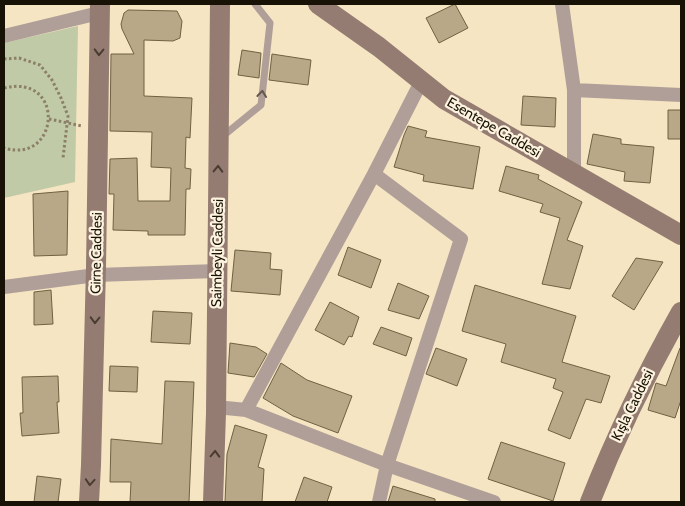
<svg xmlns="http://www.w3.org/2000/svg" width="685" height="506" viewBox="0 0 685 506" font-family="Cabin,sans-serif">
<style>
.green{fill:#c0caa7}
.building{fill:#b8a887;stroke:#6f6142}
.lines{fill:none;stroke-linecap:round;stroke-linejoin:round}
.path{stroke:#8b7f67;stroke-width:3;stroke-dasharray:2.5 2.5;stroke-linecap:butt}
.lane{stroke:#b09f98;stroke-width:7}
.street{stroke:#b09f98;stroke-width:14}
.secondary{stroke:#947c72;stroke-width:20}
.oneway{stroke:#4a3c31}
.oneway2{stroke:#64584f}
.labels{text-anchor:middle;stroke-width:4.5;stroke-linejoin:round;paint-order:stroke}
.street-label{font-size:14px;fill:#181206;stroke:#fdf3de}
</style>
<rect width="100%" height="100%" fill="#f6e5c2"/>
<path class="green" d="M78 26 75 182 4 198V43Z"/>
<path class="building" d="M455 4 468 28 439 43 426 18Z
M128 10 177 11 182 21 180 38 173 41 144 40V96L192 98 190 138 186 137 185 168 191 169 190 189H186L185 235H148V231L113 230 114 194H109L110 159 137 158 138 201H170L171 168 151 167 152 132 110 131 111 54H134L122 29 121 24 124 13Z
M242 50 261 53 259 78 238 75Z
M272 54 311 60 308 85 269 80Z
M523 96 556 98 555 127 521 125Z
M668 110H681V139H668Z
M408 126 427 131 425 137 480 147 473 189 423 181 424 175 394 167 404 135Z
M593 134 621 139V144L654 147 650 183 624 181 625 172 587 164Z
M506 166 539 175 538 179 582 202 567 240 583 246 570 289 542 284 560 218 540 212 543 204 499 191Z
M68 191 67 255 34 256 33 194Z
M348 247 381 260 371 288 338 275Z
M235 250 271 253 270 269 282 270 280 295 231 291Z
M636 258 663 262 634 310 612 296Z
M398 283 429 296 419 319 388 310Z
M475 285 576 316 562 362 610 376 601 403 586 399 570 439 548 430 563 392 553 388 556 379 501 362 506 344 462 331Z
M51 290 53 324 34 325V292Z
M330 302 359 317 352 337 349 336 344 345 315 330Z
M153 311 192 313 190 344 151 342Z
M381 327 412 338 406 356 373 344Z
M230 343 256 347 267 354 254 377 228 373Z
M436 348 467 359 457 386 426 374Z
M680 348H681V400L675 418 648 410 656 383 666 386Z
M281 363 307 380 352 396 338 433 293 416 263 398Z
M110 366 138 367 137 392 109 391Z
M58 376 59 402H57L59 433 22 436 20 413H23L22 377Z
M165 381 194 382 189 502H130L131 482H110L111 439 162 444Z
M235 425 267 435 258 467 264 469 262 502H225L227 454Z
M501 442 565 463 553 501 488 479Z
M37 476 61 479 58 502H34Z
M304 477 332 487 327 502H295Z
M393 486 435 499V502H388Z"/>
<g class="lines">
<path class="path" d="M4 59 19 58 40 65 52 80 61 98 68 116 63 158
M4 88C66 73 60 165 4 148
M49 119 82 126"/>
<path class="lane" d="M223 136 261 105 270 23 255 4"/>
<path class="street" d="M562 4 574 90V173
M4 36 99 13
M574 90 681 95
M374 174 461 239 387 465 379 502
M4 287 96 275 217 271
M216 407 246 410 387 465 494 502
M246 410 374 174 421 82"/>
<path class="secondary" d="M318 4 379 47 444 99 681 235
M89 502 91 465 96 267 100 4
M213 502 216 413 220 4
M590 502C616 436 646 374 681 312"/>
</g>
<defs><path id="oneway-chevron" d="M-2-3.5L2.5 0L-2 3.5" fill="none" stroke-width="1.6" stroke-linecap="round" stroke-linejoin="round" transform="scale(1.25)"/></defs>
<g class="oneway">
<use href="#oneway-chevron" transform="translate(99 52) rotate(91)"/>
<use href="#oneway-chevron" transform="translate(218 169) rotate(-89)"/>
<use href="#oneway-chevron" transform="translate(95 320) rotate(91)"/>
<use href="#oneway-chevron" transform="translate(215 454) rotate(-88)"/>
<use href="#oneway-chevron" transform="translate(90 482) rotate(94)"/>
</g>
<use class="oneway2" href="#oneway-chevron" transform="translate(262 94) rotate(-84)"/>
<g class="labels">
<g class="street-label">
<text transform="translate(494 127) rotate(30)" y="5">Esentepe Caddesi</text>
<text transform="translate(96 253) rotate(-89)" y="5">Girne Caddesi</text>
<text transform="translate(217 253) rotate(-89)" y="5">Saimbeyli Caddesi</text>
<text transform="translate(632 405) rotate(-64)" y="5">Kışla Caddesi</text>
</g>
</g>
<rect width="685" height="506" fill="none" stroke="#181206" stroke-width="10"/>
</svg>
